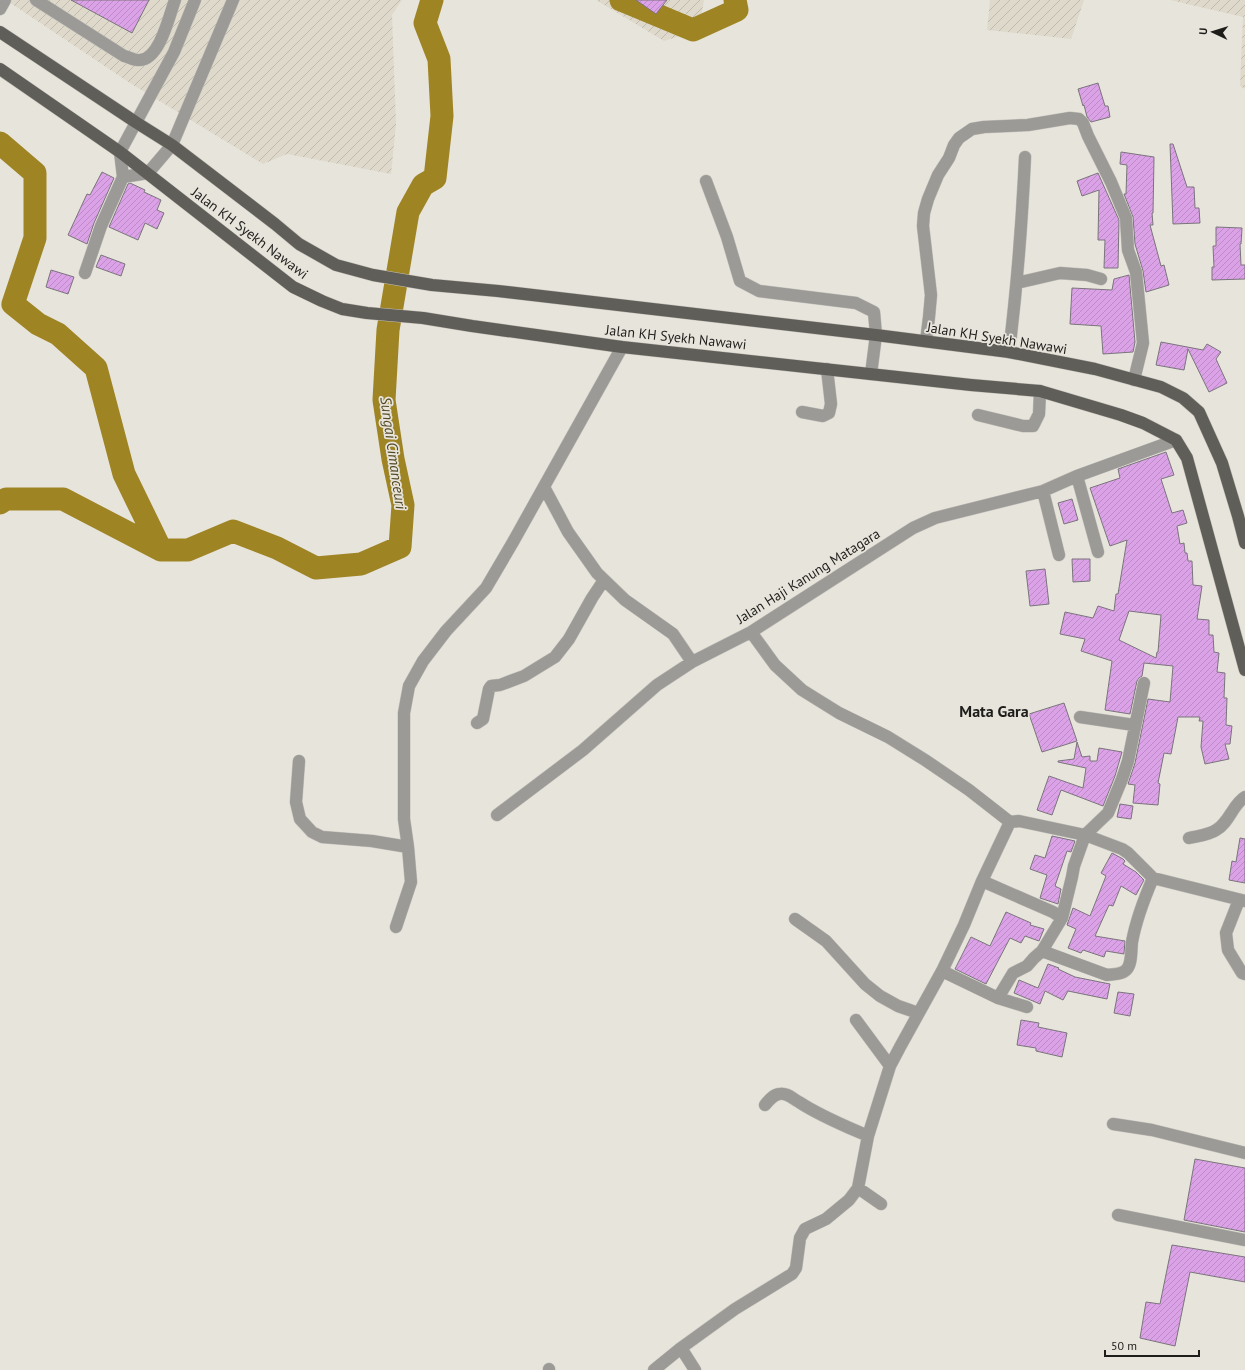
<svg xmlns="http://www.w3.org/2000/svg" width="1245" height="1370" viewBox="0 0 1245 1370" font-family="'PT Sans',sans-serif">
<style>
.industrial{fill:url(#industrial-furrows)}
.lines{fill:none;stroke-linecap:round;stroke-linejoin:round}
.river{stroke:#9f8424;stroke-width:23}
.building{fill:url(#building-hatch);stroke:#7a747b;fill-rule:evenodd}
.minor-casing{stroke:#c3c0b9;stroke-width:13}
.major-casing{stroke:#c3c0b9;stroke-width:13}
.minor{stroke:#9b9a97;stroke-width:12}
.major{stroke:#605e58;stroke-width:12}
.labels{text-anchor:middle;stroke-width:3.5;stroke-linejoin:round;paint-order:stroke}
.street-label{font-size:14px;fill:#1e1d1a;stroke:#e7e4dc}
.water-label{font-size:15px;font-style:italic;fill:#544922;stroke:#e7e4dc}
.quarter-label{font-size:16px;font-weight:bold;fill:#1e1d1a;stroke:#e7e4dc}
</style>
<defs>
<pattern id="industrial-furrows" width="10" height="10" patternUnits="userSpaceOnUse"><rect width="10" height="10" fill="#ded9ca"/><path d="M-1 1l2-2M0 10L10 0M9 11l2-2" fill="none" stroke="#bebaad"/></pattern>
<pattern id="building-hatch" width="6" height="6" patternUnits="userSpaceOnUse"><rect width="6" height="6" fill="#dca2e8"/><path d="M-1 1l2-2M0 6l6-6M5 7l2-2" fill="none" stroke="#bc8bc6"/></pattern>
</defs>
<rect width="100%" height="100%" fill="#e7e4dc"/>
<path class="industrial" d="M6 0H402L392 15 396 124 391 174 287 154 263 164 130 83Z
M596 0H704L699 30 664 41Z
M990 0H1084L1071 39 987 30Z
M1170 0H1245V89L1240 86 1243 17Z"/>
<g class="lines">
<path class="river" d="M621 0 693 30 737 10 735 0
M0 143 35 173V238L13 304 38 324 58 334 96 368 124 474 161 550H188L233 531 277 548 316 568 361 564 400 547 403 505 393 459 384 400 388 330 408 212 423 185 435 178 442 116 439 59 425 23 432 0
M0 503 6 499H63L161 550"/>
</g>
<path class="building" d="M71 0H149L132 33Z
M636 0H667L656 14Z
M1098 83 1105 106H1108L1110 117 1091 122 1087 117 1084 105 1083 106 1078 89Z
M1170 144H1173L1187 187H1194L1195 208H1199L1200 223 1173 224Z
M1121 152 1154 157 1153 213H1152L1153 225H1150L1161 266 1164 265 1169 285 1146 292 1143 271 1135 244 1133 217 1124 194H1126L1127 165 1120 164Z
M102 172 114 178 94 223 87 244 68 235 87 194 90 195Z
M1098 173 1119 220 1118 268H1104L1105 240H1098L1099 190 1082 196 1077 181Z
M130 183 145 190 144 192 161 200 157 210 164 213 157 229 145 223 138 240 109 227 128 184Z
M1216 227 1242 228 1241 244H1240L1241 265H1245V279L1212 280V267H1214L1213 246H1216Z
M101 255 125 264 121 276 96 267Z
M51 270 74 277 68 294 46 287Z
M1129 275 1135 342 1133 352 1103 354 1101 326 1070 324 1072 288 1112 290 1114 279Z
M1161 342 1203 350 1207 344 1221 352 1216 359 1227 383 1209 392 1188 349 1184 370 1156 365Z
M1166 452 1174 475 1161 479 1172 513 1183 510 1187 523 1177 526 1180 544 1184 543 1185 553H1187L1188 561H1192L1193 585 1202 586 1197 619 1209 620V635H1213L1214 652 1219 653 1217 672 1225 673 1224 698H1227L1226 725 1232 726 1230 744H1225L1229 759 1205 764 1201 747 1203 721H1199L1200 717H1178L1171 754 1164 753 1158 783 1160 784 1158 805 1133 803 1135 785 1128 784 1135 763 1148 699 1170 702 1173 666 1144 663 1142 676 1139 678 1137 681 1130 714 1105 710 1112 661 1081 651 1085 639 1060 634 1065 612 1093 618 1098 606 1114 611 1116 594H1118L1127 540 1110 546 1090 488 1120 478 1118 469ZM1129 611 1161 615 1158 652H1157L1156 658 1119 640Z
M1072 499 1078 520 1064 524 1058 503Z
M1072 559H1090V581L1073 582Z
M1045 569 1049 604 1030 606 1026 571Z
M1064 703 1077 741 1042 752 1029 714Z
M1077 742 1082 757 1090 756V761H1097L1099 748 1122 752 1115 776 1103 806 1061 790 1052 815 1037 810 1049 776 1083 788 1086 768 1058 762V761L1074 759Z
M1120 804 1133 806 1131 819 1117 817Z
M1052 836 1075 841 1071 852 1067 851 1055 886 1061 889 1058 904 1040 898 1047 875 1030 869 1035 855 1045 858Z
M1240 838 1245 839V883L1229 880 1232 861 1236 862Z
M1112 853 1123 859 1125 861 1123 864 1136 872 1144 880 1136 895 1121 886 1113 906 1109 905 1095 936 1125 941 1124 954 1106 951 1104 957 1083 950 1081 953 1068 948 1076 929 1067 925 1073 908 1090 916 1106 876 1101 873Z
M1006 912 1031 923 1030 925 1044 929 1039 941 1025 936 1021 943 1010 938 986 984 955 969 971 937 990 946Z
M1048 964 1059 968 1058 969 1075 977 1110 984 1107 999 1068 991 1063 1000 1045 991 1040 1004 1014 993 1019 980 1038 988Z
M1118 992 1134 994 1130 1016 1114 1013Z
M1021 1020 1039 1023 1038 1027 1067 1033 1062 1057 1036 1051V1048L1017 1045Z
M1195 1159 1245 1168V1232L1184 1220Z
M1172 1245 1245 1257V1282L1190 1272 1175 1346 1140 1338 1146 1302 1160 1304Z"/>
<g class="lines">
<g class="minor-casing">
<path id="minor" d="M36 0 124 56C129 57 135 61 140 60 160 59 169 16 175 0
M0 9 5 0
M123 177 148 173 172 145 233 0
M706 181 727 237 740 281 759 291 856 303 874 312 876 335 871 374
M85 273 101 226 123 177 120 152 174 52 195 0
M1017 283 1060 273 1087 275 1101 279
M926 341 929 317 931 295 923 226 924 213 928 199 938 175 949 158 954 145 959 138 972 129 984 127 1028 125 1070 118 1079 119 1083 123 1088 136 1111 182 1126 218 1128 250 1136 272 1143 343 1134 380
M1009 352C1017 287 1022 222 1025 157
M802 412 823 416 829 413 831 404 827 369
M978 415 1023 426H1033L1039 414 1040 391
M1077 476 1098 552
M544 487 568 532 597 573 625 600 673 634 692 662
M1043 491 1059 555
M751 632 775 665 802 690 839 713 888 737 925 760 969 790 1010 822
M1080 717 1134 725
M477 723 483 719 489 689 491 686 500 685 524 676 555 657 569 639 592 598 604 580
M299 761 296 802 300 819 312 832 322 837 372 841 408 847
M497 815 583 750 657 685 692 662 751 632 913 528 935 518 1043 491 1077 476 1176 440
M1189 838C1197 836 1209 835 1216 830 1229 823 1233 804 1245 797
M982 881 1053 912 1062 918 1042 951
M1239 900 1226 933 1228 950 1242 973 1245 974
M1062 918 1072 877 1074 866 1085 835 1108 813 1122 779 1128 761 1144 683
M795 919 826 941 865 984 880 996 898 1006 918 1013
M396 927 411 882 408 847 404 819V713L409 686 423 661 446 631 486 588 513 542 622 347
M942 971 998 998 1027 1007
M998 998 1013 973 1027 966 1034 958 1042 951 1107 975C1114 974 1122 975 1127 969 1132 963 1131 950 1132 942 1136 920 1144 899 1153 878
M856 1020 890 1066
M765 1105C769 1100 773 1095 779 1094 787 1092 793 1099 799 1102 820 1116 845 1126 868 1136
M1113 1124 1152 1130 1245 1153
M858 1188 881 1204
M1118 1215 1245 1240
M681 1348 695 1370
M549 1369V1370
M654 1370 681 1348 735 1309 792 1274 796 1268 800 1238 805 1229 826 1219 849 1200 858 1188 868 1136 890 1066 900 1047 942 971 964 925 982 881 1010 822 1019 821 1085 835 1122 849 1128 853 1153 878 1245 901"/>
</g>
<g class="major-casing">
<path id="major" d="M0 32 137 123 172 145 275 224 299 244 336 265 373 275 432 285 498 291 876 335 1009 352 1095 369 1161 387 1183 398 1199 412 1222 463 1238 516 1245 543
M0 69 120 152 293 287 322 301 342 309 367 313 423 318 472 326 622 347 971 385 1040 391 1121 415 1143 423 1176 440 1187 458 1245 670"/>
</g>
<use href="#minor" class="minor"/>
<use href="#major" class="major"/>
</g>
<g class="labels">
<g class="street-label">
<text transform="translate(250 233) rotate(37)" y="5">Jalan KH Syekh Nawawi</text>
<text transform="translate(676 337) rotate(6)" y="5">Jalan KH Syekh Nawawi</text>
<text transform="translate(997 338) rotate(9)" y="5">Jalan KH Syekh Nawawi</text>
<text transform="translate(808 576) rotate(-32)" y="5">Jalan Haji Kanung Matagara</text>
</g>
<g class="water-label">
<text transform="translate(393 453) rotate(82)" y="5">Sungai Cimanceuri</text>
</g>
<g class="quarter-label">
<text x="994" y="717">Mata Gara</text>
</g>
</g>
<g transform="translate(1213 32) rotate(274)" stroke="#e7e4dc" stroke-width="3" paint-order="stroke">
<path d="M0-3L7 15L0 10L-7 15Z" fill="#1e1d1a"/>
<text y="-6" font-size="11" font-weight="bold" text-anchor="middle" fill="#1e1d1a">U</text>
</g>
<path d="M1105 1350v6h94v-6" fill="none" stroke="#1e1d1a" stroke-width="2"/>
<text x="1111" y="1350" font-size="12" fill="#1e1d1a" stroke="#e7e4dc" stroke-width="3" paint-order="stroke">50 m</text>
</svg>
